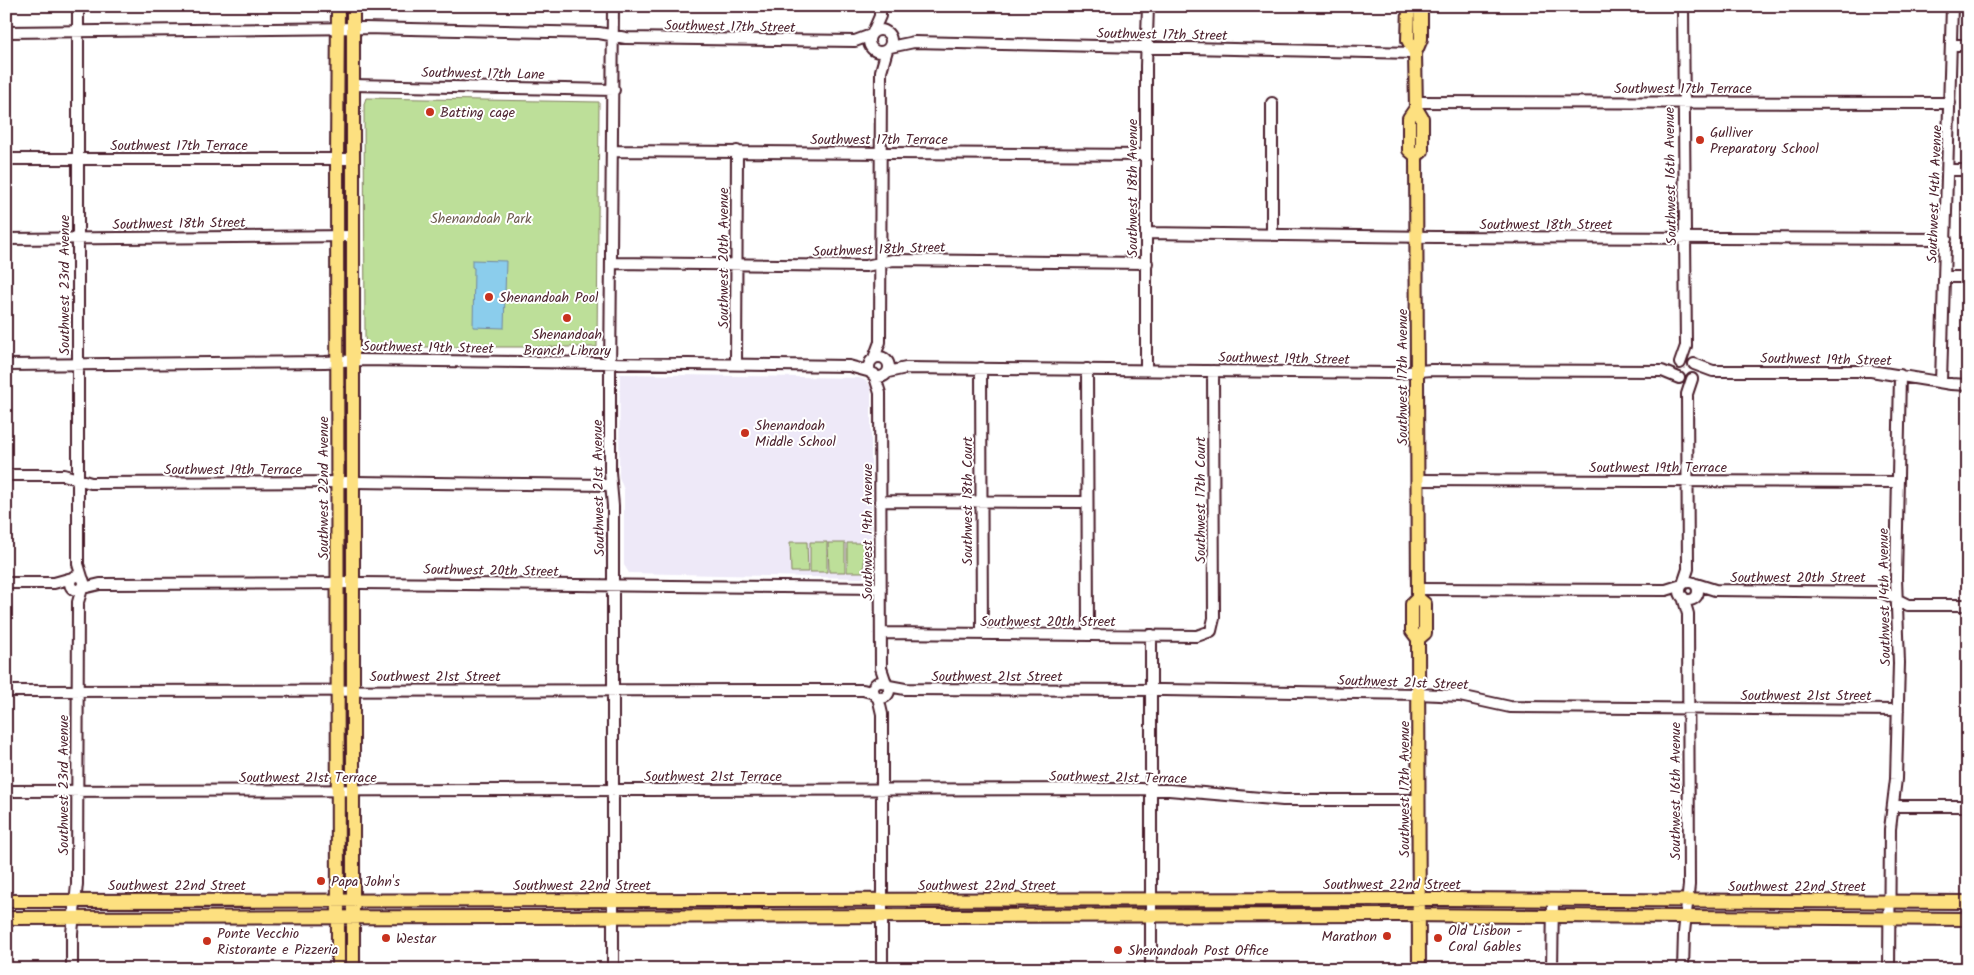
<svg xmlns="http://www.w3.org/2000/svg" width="1974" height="975" viewBox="0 0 1974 975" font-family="Kalam,sans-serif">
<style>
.built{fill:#eee9f8}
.green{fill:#bddf99;stroke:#847f62}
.water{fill:#8bcdec;stroke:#71879f}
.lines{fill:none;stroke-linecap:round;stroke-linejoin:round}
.minor-casing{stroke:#4a1f2b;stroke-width:14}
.major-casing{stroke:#4a1f2b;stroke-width:16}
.minor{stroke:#fff;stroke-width:10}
.major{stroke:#fde080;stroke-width:12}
.poi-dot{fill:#c8321e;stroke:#fff;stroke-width:2}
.labels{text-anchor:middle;stroke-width:4;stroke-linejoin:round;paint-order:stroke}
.street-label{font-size:14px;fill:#4a1f2b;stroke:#fff}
.poi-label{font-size:14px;fill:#4a1f2b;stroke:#fff;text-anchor:start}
.park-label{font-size:14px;fill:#6c594c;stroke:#fff}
</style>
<rect width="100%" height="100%" fill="#fff"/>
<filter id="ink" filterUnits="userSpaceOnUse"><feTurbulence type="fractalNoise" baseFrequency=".02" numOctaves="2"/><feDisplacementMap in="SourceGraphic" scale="10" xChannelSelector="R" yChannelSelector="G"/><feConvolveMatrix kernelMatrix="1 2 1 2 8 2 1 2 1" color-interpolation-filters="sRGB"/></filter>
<g filter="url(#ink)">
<path class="built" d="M620 374 859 378 867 381 871 388V569L870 573 862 578 629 573 624 565V490L619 477Z"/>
<path class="green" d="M366 98 599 102 597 347H368L365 338 364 104Z
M790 542H807L808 572H791Z
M810 542H827V572H810Z
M828 543H845V572H829Z
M847 543H864V572H847Z"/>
<path class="water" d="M472 260 506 261 504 328 473 327 474 268 472 267Z"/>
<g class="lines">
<g class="minor-casing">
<path id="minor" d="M78 6V564L82 577
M869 41a11 11 0 1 1 22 0a11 11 0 1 1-22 0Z
M6 32 364 28 599 33 626 38 855 41 871 35
M873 32 880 16V6
M1951 45H1968
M890 47 914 42 1415 53
M352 85 614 90
M1415 102 1950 103
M1272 103V234
M613 151 1146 155
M6 159H353
M1948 170H1968
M1146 233 1435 237 1946 239
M6 239 352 236
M612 263 866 266 893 260 1147 263
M1945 277H1968
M869 367a10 10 0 1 1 20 0a10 10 0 1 1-20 0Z
M874 358 880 342 881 71 887 50
M1680 363 1686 346 1683 6
M1694 364 1713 371H1871L1951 384 1968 385
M6 365 325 362 359 360 849 366 871 372
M736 365 737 151
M981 368 982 634
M1087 369 1088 634
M1146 370V66L1148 6
M888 372 906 368 1397 373 1431 370 1662 371 1679 378
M874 374 880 393 881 668 886 683
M1941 382 1952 6
M6 475H64L91 483 354 482 611 485
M1418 480 1898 482
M880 501 1087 502
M70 583a7 7 0 1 1 14 0a7 7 0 1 1-14 0Z
M1680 591a9 9 0 1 1 18 0a9 9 0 1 1-18 0Z
M6 583H54L72 578
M1683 584 1688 569 1687 394 1692 379
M1696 584 1715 590 1882 592 1908 605H1968
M83 588 100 584 361 583 881 588
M1418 589 1666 590 1682 585
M1683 597 1688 614 1689 885 1684 933 1683 969
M881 633 1197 636 1211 631 1214 618 1213 371
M1151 635V969
M873 690a8 8 0 1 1 16 0a8 8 0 1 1-16 0Z
M889 686 905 689 1163 690 1418 694 1460 696 1510 707 1898 710
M6 691 863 690 874 693
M878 697 882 714V969
M6 791 1140 789 1169 790 1283 800H1419
M1894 806H1968
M72 969V933L77 884 78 602 82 589
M613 969V506L610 472V378L613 6
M1552 969 1553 901
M1889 969 1890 829 1896 779 1899 663 1896 578 1900 375"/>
</g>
<g class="major-casing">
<path id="major" d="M1409 6 1408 40 1415 53
M1416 108 1409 118V150L1416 156 1418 598 1425 604V633L1418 639
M1416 156 1422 151V118L1416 108 1415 53 1421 39V6
M1418 598 1412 604V631L1418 639 1419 969
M6 901 1440 899 1968 902
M6 918 1401 915 1968 919
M338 969 337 159 338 6
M353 969V6"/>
</g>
<use href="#minor" class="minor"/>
<use href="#major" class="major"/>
</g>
</g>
<g class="poi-dot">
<circle cx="430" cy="112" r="5"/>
<circle cx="1700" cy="140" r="5"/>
<circle cx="489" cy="297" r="5"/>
<circle cx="567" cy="318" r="5"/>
<circle cx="745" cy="433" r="5"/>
<circle cx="321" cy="881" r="5"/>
<circle cx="1387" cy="936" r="5"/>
<circle cx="386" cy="938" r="5"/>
<circle cx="1438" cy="938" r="5"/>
<circle cx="207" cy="941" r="5"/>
<circle cx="1118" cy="950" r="5"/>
</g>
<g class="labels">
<g class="street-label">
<text transform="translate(730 26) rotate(1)" y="5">Southwest 17th Street</text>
<text transform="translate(1162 34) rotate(1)" y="5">Southwest 17th Street</text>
<text transform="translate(483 73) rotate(1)" y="5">Southwest 17th Lane</text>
<text x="1683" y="93">Southwest 17th Terrace</text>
<text x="879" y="144">Southwest 17th Terrace</text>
<text x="179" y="150">Southwest 17th Terrace</text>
<text transform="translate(1670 176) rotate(-91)" y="5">Southwest 16th Avenue</text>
<text transform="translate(1132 188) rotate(-90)" y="5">Southwest 18th Avenue</text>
<text transform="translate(1934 194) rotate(-88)" y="5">Southwest 14th Avenue</text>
<text transform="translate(179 223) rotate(-1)" y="5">Southwest 18th Street</text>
<text x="1546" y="229">Southwest 18th Street</text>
<text transform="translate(879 249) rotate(-2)" y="5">Southwest 18th Street</text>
<text transform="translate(723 258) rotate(-90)" y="5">Southwest 20th Avenue</text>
<text transform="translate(64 285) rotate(-90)" y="5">Southwest 23rd Avenue</text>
<text transform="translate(428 347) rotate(1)" y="5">Southwest 19th Street</text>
<text transform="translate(1284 358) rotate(1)" y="5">Southwest 19th Street</text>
<text transform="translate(1826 359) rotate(1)" y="5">Southwest 19th Street</text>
<text transform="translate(1402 377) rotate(-90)" y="5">Southwest 17th Avenue</text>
<text x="1658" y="472">Southwest 19th Terrace</text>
<text x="233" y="474">Southwest 19th Terrace</text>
<text transform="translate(323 488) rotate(-90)" y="5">Southwest 22nd Avenue</text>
<text transform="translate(598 488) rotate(-91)" y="5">Southwest 21st Avenue</text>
<text transform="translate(1200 500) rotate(-90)" y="5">Southwest 17th Court</text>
<text transform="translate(967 501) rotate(-90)" y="5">Southwest 18th Court</text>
<text transform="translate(867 532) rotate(-90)" y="5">Southwest 19th Avenue</text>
<text transform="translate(491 570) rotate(1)" y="5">Southwest 20th Street</text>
<text x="1798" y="582">Southwest 20th Street</text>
<text transform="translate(1884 597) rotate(-91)" y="5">Southwest 14th Avenue</text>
<text x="1048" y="626">Southwest 20th Street</text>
<text x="435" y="681">Southwest 21st Street</text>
<text x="997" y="681">Southwest 21st Street</text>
<text transform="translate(1403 682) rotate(2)" y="5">Southwest 21st Street</text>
<text x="1806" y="700">Southwest 21st Street</text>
<text x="713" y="781">Southwest 21st Terrace</text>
<text x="308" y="782">Southwest 21st Terrace</text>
<text transform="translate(1118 777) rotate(1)" y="5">Southwest 21st Terrace</text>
<text transform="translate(63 785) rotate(-90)" y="5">Southwest 23rd Avenue</text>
<text transform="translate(1404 789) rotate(-90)" y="5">Southwest 17th Avenue</text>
<text transform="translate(1675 791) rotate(-90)" y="5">Southwest 16th Avenue</text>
<text x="1392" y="889">Southwest 22nd Street</text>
<text x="177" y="890">Southwest 22nd Street</text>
<text x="582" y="890">Southwest 22nd Street</text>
<text x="987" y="890">Southwest 22nd Street</text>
<text x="1797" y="891">Southwest 22nd Street</text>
</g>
<g class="poi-label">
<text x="440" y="117">Batting cage</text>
<text x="1710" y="137">Gulliver<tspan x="1710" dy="16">Preparatory School</tspan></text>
<text x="499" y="302">Shenandoah Pool</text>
<text x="567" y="339" text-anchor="middle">Shenandoah<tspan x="567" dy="16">Branch Library</tspan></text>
<text x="755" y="430">Shenandoah<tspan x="755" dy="16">Middle School</tspan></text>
<text x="331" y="886">Papa John's</text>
<text x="1448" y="935">Old Lisbon -<tspan x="1448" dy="16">Coral Gables</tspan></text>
<text x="217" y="938">Ponte Vecchio<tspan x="217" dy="16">Ristorante e Pizzeria</tspan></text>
<text x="1377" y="941" text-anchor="end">Marathon</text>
<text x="396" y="943">Westar</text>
<text x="1128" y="955">Shenandoah Post Office</text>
</g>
<g class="park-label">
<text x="481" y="223">Shenandoah Park</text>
</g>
</g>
<rect width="1974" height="975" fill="none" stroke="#fff" stroke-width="25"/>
<rect x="12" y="12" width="1949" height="950" fill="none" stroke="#4a1f2b" stroke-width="2" filter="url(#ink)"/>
</svg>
